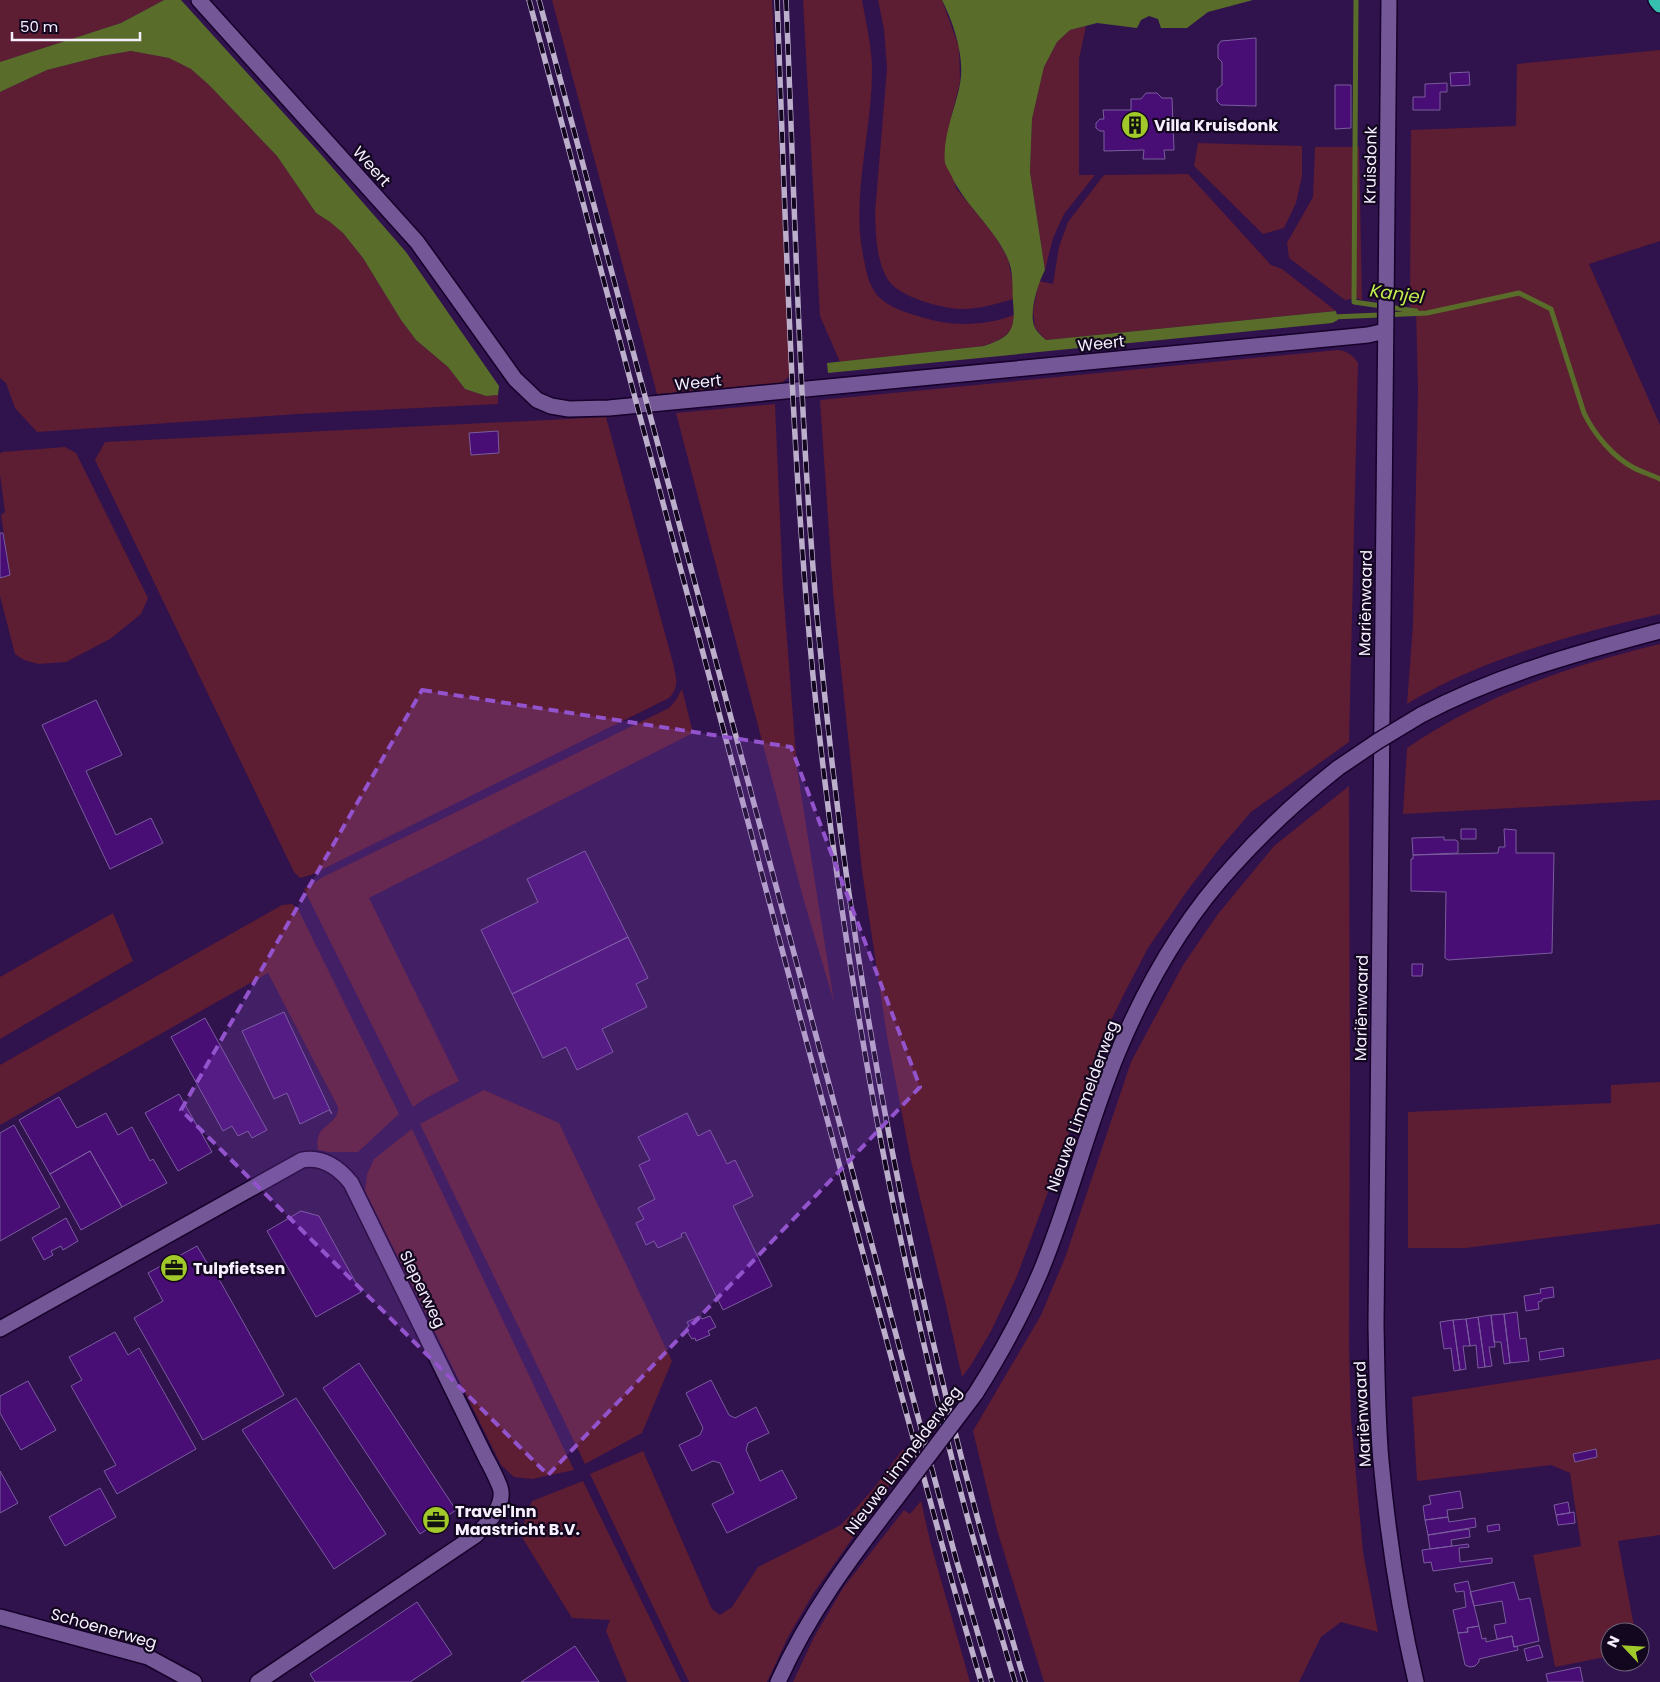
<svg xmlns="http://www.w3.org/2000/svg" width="1660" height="1682" viewBox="0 0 1660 1682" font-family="Poppins,sans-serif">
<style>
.green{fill:#5d1d32}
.water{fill:#596c2a}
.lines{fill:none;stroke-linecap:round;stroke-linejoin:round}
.stream{stroke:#596c2a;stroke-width:5}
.building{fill:#480e75;stroke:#795d9d}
.minor-casing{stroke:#16012a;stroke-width:18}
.highway-casing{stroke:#16012a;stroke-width:18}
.minor{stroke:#745797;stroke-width:15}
.highway{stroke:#37c0b0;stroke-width:15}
.rail-casing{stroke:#bcafcb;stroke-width:5.5}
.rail{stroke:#130720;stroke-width:4;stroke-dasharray:11;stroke-linecap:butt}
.minor-bridge-casing{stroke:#16012a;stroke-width:18;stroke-linecap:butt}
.minor-bridge{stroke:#745797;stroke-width:15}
.marked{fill:#9353cc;fill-opacity:0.2;stroke:#9353cc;stroke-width:4;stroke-dasharray:10 6;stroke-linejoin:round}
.labels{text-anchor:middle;stroke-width:4.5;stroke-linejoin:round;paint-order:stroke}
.poi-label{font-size:16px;font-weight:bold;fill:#f5effe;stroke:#130720;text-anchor:start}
.street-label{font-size:16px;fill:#f5effe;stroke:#130720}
.water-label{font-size:18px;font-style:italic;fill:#c2ee4f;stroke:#130720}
</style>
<rect width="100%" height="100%" fill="#30124d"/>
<path class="green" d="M0 0H164L121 23 0 62Z
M552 0H772L790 376 781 383 657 394Z
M803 0H862C866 23 872 47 872 71 872 134 850 198 864 260 866 270 868 281 873 289 882 306 905 312 921 317 952 327 985 326 1014 315 1016 334 998 341 983 346L840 362 820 316Z
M878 0H942L959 47 960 82 946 139 956 188 995 236 1008 259 1013 283V299C997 304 982 308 965 309 945 310 899 297 888 280 876 260 876 235 875 213L887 68 884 29Z
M1086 26 1079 59V175H1095L1064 214 1053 238 1045 270 1030 172 1032 119 1044 67 1057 42 1070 30Z
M1660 50V241L1589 264 1660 425V614C1575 634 1482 658 1407 704L1413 625 1418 391 1416 309 1410 307 1411 130 1516 126 1517 64Z
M131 51 169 58 191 69 209 85 277 156 316 213 330 222 343 233 363 258 401 320 416 340 448 367 465 389 486 396 498 395V404L298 414 37 432 15 408 6 383 0 378V92L47 70 102 56Z
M1198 143 1302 146V176L1296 203 1284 228 1263 234 1194 166Z
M1315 147H1359L1362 300 1355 298 1345 300 1289 258 1287 243 1313 197Z
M1188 174 1271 265 1282 269 1336 311 1046 340 1035 328 1033 311 1039 281 1053 284 1059 247 1068 222 1104 175Z
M1338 350C1347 351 1353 355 1358 363L1349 742 1251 812 1220 848 1187 891 1148 948 1125 992 1099 1045 1058 1165 1017 1276 991 1331 971 1365 962 1377 946 1305 911 1161 887 1036 862 871 833 592 820 400Z
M775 404 783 588 797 768 834 1002 804 901 676 413Z
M606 417 673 663C676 678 680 686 669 698L311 875 300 878 294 872 95 460 105 442Z
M65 447 76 453 148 598 141 614 110 639 66 662 38 664 24 660 15 654 0 596V578L10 575 1 515 5 512 0 475V454L2 452Z
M1660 644V800L1403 814 1407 748C1485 695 1568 666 1660 644Z
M682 689 693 733 369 898 459 1081 426 1098 413 1107 304 889 323 877 669 708 676 700Z
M1349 786 1350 1080 1349 1347 1351 1419 1363 1552 1378 1632 1341 1622 1321 1637 1299 1682H1044L997 1530 973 1431 1041 1315 1065 1258 1131 1062 1183 965 1218 914 1274 846Z
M292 904 298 909 399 1114 358 1152H329L318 1150C313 1123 339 1127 338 1107L268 973 0 1125V1065L282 905Z
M113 913 133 961 0 1039V977Z
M1660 1082V1224L1465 1248H1408V1112L1611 1103V1085Z
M484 1090 559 1123 672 1361 642 1433 585 1464 420 1124Z
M412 1129 574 1470 532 1479 514 1477 501 1465 365 1191 367 1174 374 1159Z
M1660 1359V1535L1618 1541 1635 1632H1610V1656L1555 1667 1533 1555 1581 1546 1570 1473 1551 1465 1417 1481 1412 1397Z
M903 1449 909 1458 813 1594 788 1637 767 1682H689L590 1474 643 1451 712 1609 720 1615 732 1607 758 1567 841 1525 874 1488Z
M583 1481 668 1655 681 1682H627L606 1631 610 1620 572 1618 520 1534 532 1501Z
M921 1501 931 1545 970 1682H793L814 1637 843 1588 904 1510 910 1514Z"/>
<path class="water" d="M164 0H181L318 151 406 252 499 386 498 395 486 396 465 389 448 367 416 340 401 320 363 258 343 233 330 222 316 213 277 156 209 85 191 69 169 58 131 51 102 56 47 70 0 92V62L121 23Z
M942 0H1253L1208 12 1187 28H1161L1158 19 1149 16 1141 20 1137 28 1097 23 1070 30 1057 42 1044 67 1032 119 1030 172 1045 270C1038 283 1028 314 1035 328 1037 332 1043 337 1046 340L1336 311 1338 320 1332 323 828 373 827 363 984 346C1010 337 1016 331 1013 302 1012 288 1014 271 1007 257 993 226 964 205 950 173 948 170 946 166 945 163 942 137 955 110 960 84 965 57 954 24 942 0Z"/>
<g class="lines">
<path class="stream" d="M1356 0 1354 302 1416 311
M1427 313 1519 293 1551 309 1584 413C1594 434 1613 457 1634 468 1642 472 1652 475 1660 479
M1332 317 1428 313"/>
</g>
<path class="building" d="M1256 38V106L1221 105 1217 101V89L1222 85V62L1218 58V45L1221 41Z
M1469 72 1470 85 1451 86 1450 73Z
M1447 83V92H1440V110H1413V97H1425V84Z
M1335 85H1351V128L1335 129Z
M1146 93H1157L1162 98H1172L1174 150H1164L1165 159H1143L1144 150 1104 151V131H1100L1096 128V123L1100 119H1104L1103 110H1131V99H1141Z
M498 431 499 453 471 455 469 433Z
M0 533H3L10 575 0 578Z
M96 700 122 755 86 771 116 835 151 818 163 843 110 869 42 725Z
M1461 829H1476V839H1461Z
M1504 829 1516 830V853H1554L1552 953 1448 960 1445 958 1446 892 1411 891V859H1413V855L1498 853 1499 847H1505Z
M1444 837V840H1456L1458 842V853L1413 855 1412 838Z
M585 851 628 937 512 994 481 930 538 902 527 879Z
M628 937 648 978 636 984 647 1007 602 1029 613 1052 577 1070 566 1047 543 1058 512 994Z
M1412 964H1423L1422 976H1412Z
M284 1012 332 1114 329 1110 300 1124 287 1093 274 1099 242 1031Z
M205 1018 267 1130 252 1138 248 1131 238 1136 232 1126 223 1131 171 1037Z
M179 1094 212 1152 178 1171 145 1113Z
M59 1097 77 1128 106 1113 118 1135 132 1127 150 1161 153 1159 167 1183 122 1207 90 1151 50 1174 19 1120Z
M687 1113 698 1136 710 1130 727 1164 735 1160 753 1196 733 1206 772 1286 723 1310 685 1232 681 1234 682 1237 658 1248 654 1241 646 1245 636 1223 644 1219 638 1208 655 1199 639 1165 650 1160 638 1137Z
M14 1125 60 1207 0 1241V1133Z
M90 1151 122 1207 81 1230 50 1174Z
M301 1211 319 1216 361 1292 316 1317 267 1231Z
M66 1218 78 1241 63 1250 61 1246 51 1251 53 1255 44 1260 32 1238Z
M197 1246 213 1273 215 1272 284 1395 203 1440 134 1318 163 1301 148 1273Z
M1553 1287 1554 1297 1542 1299V1301L1538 1302 1539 1309 1526 1311 1524 1296 1541 1293 1540 1289Z
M1517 1312 1520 1339 1526 1338 1529 1361 1510 1363 1504 1314Z
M1504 1314 1510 1363 1504 1364 1501 1342H1494L1491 1315Z
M1491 1315 1495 1347H1489L1492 1366 1485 1367 1478 1317Z
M700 1316 702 1319 710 1316 716 1327 708 1331 710 1335 696 1341 695 1338 692 1339 688 1333 687 1327 689 1326 687 1322Z
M1478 1317 1485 1367 1478 1368 1476 1345 1470 1346 1466 1319Z
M1466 1319 1470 1346H1463L1466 1369 1460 1370 1453 1320Z
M1453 1320 1460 1370 1454 1371 1451 1348 1444 1349 1440 1322Z
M115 1332 128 1355 139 1348 196 1449 117 1494 104 1471 116 1465 71 1386 82 1380 69 1357Z
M1563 1348 1564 1356 1540 1360 1539 1352Z
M359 1363 456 1510 420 1534 323 1388Z
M711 1380 729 1415 735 1418 756 1407 769 1433 748 1443 746 1450 760 1481 782 1470 797 1498 727 1533 712 1504 734 1493 720 1463 713 1461 692 1471 679 1445 700 1435 703 1428 686 1393Z
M28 1381 56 1430 21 1450 0 1413V1396Z
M296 1398 386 1534 334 1569 242 1430Z
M1596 1449 1597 1457 1575 1462 1573 1454Z
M0 1471 18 1503 0 1513Z
M100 1488 116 1517 65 1546 49 1517Z
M1460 1491 1463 1508 1447 1510 1448 1517 1425 1520 1423 1506 1431 1504 1429 1496Z
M1568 1502 1570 1513 1556 1515 1554 1505Z
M1574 1512 1575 1523 1558 1525 1556 1515Z
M1448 1517 1449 1522 1475 1518 1476 1527 1428 1535 1425 1520Z
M1499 1524 1500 1530 1488 1532 1487 1526Z
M1469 1529 1470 1537 1451 1540 1452 1546 1430 1549 1428 1535Z
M1468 1544 1469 1547 1459 1548 1460 1562 1492 1558V1563L1433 1571 1431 1562 1424 1563 1422 1550Z
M1468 1581 1479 1626 1467 1628 1468 1632 1458 1633 1453 1610 1466 1607 1464 1591 1456 1592 1454 1584Z
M1514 1582 1519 1600 1530 1598 1539 1641 1514 1647 1512 1636 1497 1639 1494 1625 1506 1623 1502 1601 1474 1606 1470 1592Z
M417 1602 452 1654 410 1682H315L310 1674Z
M1479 1626 1482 1639 1486 1638V1642L1512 1636 1514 1647 1517 1646 1518 1650 1479 1659V1662L1475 1666 1470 1667 1465 1665 1458 1633 1468 1632 1467 1628Z
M1539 1645 1543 1657 1527 1661 1524 1649Z
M575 1646 599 1682H521Z
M1580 1667 1583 1682H1548L1546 1674Z"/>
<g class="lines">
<g class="minor-casing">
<path id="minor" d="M199 0 417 242 515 379 537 400 551 406 569 409 609 408 1368 335 1385 331
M1389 0 1376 1325C1377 1370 1377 1416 1381 1461 1388 1536 1399 1610 1416 1682
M1421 715C1497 675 1577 653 1660 631
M0 1329 302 1160C323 1156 339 1168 351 1183L486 1458C491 1467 496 1477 500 1487 506 1505 488 1523 476 1535L258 1682
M976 1393C1000 1355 1022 1315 1040 1273 1070 1201 1088 1124 1118 1052 1146 985 1184 919 1233 866 1265 830 1300 798 1338 768
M0 1617 148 1657 194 1682
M778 1682C808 1615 851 1557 896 1499"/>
</g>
<g class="highway-casing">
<path id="highway" d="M1656 0 1660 5"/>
</g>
<use href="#minor" class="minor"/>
<use href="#highway" class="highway"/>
<g class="rail-casing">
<path id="rail" d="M529 0 861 1246 953 1585 981 1682
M539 0 956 1559 992 1682
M777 0C786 225 791 451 813 676 848 1017 914 1354 1015 1682
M786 0C795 205 799 411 817 616 849 977 918 1335 1025 1682"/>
</g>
<use href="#rail" class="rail"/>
<g class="minor-bridge-casing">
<path id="minor-bridge" d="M1338 768 1378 741 1421 715
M896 1499 976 1393"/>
</g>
<use href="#minor-bridge" class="minor-bridge"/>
</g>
<path class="marked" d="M422 690 791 747 920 1087 548 1475 181 1110Z"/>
<defs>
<g id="building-disc" transform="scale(1.4375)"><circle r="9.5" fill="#a1c92a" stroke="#130720"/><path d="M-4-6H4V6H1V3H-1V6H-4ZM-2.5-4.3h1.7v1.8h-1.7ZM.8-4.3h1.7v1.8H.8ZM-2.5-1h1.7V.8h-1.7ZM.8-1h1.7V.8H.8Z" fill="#111"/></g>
<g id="office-disc" transform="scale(1.4375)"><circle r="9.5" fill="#a1c92a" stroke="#130720"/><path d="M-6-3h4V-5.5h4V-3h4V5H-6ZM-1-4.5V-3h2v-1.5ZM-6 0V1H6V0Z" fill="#111"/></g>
</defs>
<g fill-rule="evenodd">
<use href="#building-disc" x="1135" y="125"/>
<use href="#office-disc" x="174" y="1268"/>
<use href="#office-disc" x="436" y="1520"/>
</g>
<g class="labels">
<g class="poi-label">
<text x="1154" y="131">Villa Kruisdonk</text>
<text x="193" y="1274">Tulpfietsen</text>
<text x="455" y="1517">Travel'Inn<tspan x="455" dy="18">Maastricht B.V.</tspan></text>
</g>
<g class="street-label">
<text transform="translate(1370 165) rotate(-89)" y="6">Kruisdonk</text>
<text transform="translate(372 166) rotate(48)" y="6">Weert</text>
<text transform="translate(1101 343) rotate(-6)" y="6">Weert</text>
<text transform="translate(698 382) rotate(-6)" y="6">Weert</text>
<text transform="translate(1365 603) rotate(-89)" y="6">Mariënwaard</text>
<text transform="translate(1361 1008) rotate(-89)" y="6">Mariënwaard</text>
<text transform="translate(1082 1106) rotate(-70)" y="6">Nieuwe Limmelderweg</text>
<text transform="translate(423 1289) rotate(64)" y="6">Sleperweg</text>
<text transform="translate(1362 1414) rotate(-93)" y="6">Mariënwaard</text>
<text transform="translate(903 1460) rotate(-53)" y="6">Nieuwe Limmelderweg</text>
<text transform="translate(104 1628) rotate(16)" y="6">Schoenerweg</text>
</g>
<g class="water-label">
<text transform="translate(1397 294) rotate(8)" y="6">Kanjel</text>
</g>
</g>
<g transform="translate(1625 1647) rotate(295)"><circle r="24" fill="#130720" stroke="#6d6479"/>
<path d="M0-4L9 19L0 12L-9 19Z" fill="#a1c92a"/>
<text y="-8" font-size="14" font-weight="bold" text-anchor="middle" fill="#f5effe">N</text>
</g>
<path d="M12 32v8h128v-8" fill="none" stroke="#f5effe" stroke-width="2.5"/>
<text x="20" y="32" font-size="15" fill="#f5effe" stroke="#130720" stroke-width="4" paint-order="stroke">50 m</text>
</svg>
